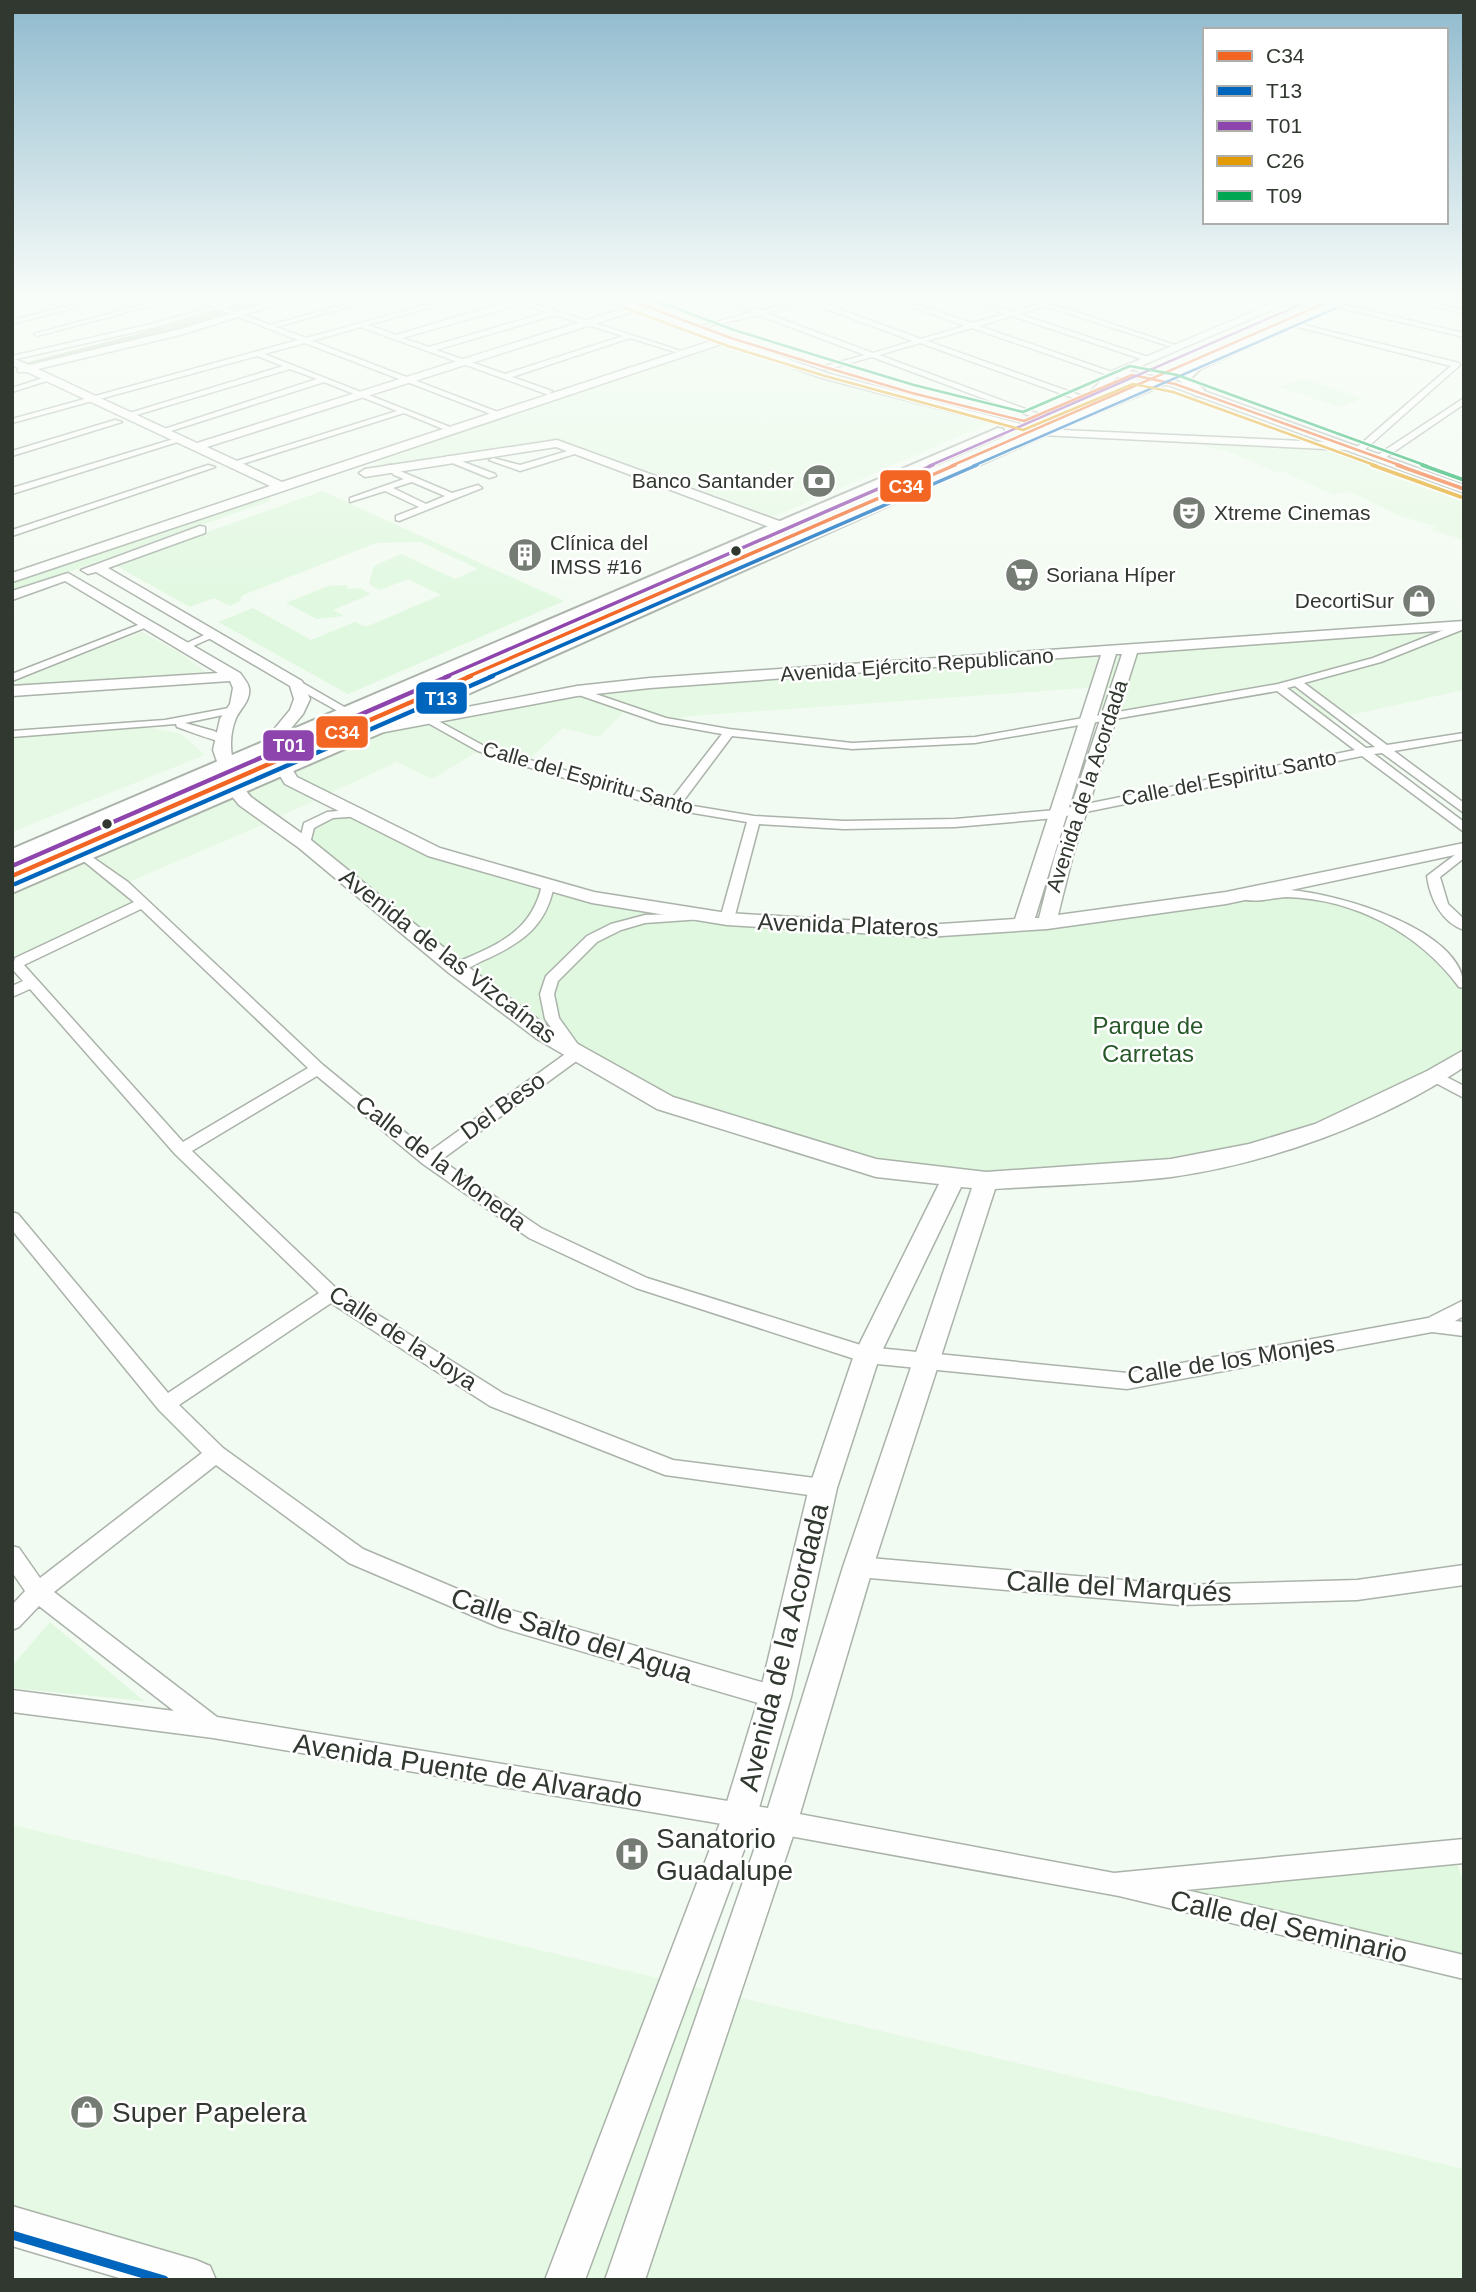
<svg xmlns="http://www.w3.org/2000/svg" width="1476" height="2292" viewBox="0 0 1476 2292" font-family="Helvetica,sans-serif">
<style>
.built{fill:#e6f9e4}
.green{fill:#e0f8df}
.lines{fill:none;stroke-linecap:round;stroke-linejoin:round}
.canal{fill:#a9c4a8;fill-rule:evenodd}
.street-casing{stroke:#aab2aa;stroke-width:3}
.secondary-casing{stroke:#aab2aa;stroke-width:3}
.primary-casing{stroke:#aab2aa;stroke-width:4}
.street{fill:#fdfefd;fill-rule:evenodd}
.secondary{fill:#fdfefd;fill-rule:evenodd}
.primary{fill:#fdfefd;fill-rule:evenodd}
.bus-1-far2-casing{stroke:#fff;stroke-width:5}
.bus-1-far1-casing{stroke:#fff;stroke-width:7}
.bus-1-casing{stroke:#fff;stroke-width:9}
.bus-2-far3-casing{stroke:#fff;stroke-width:5}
.bus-2-far2-casing{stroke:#fff;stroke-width:7}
.bus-2-far1-casing{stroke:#fff;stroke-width:9}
.bus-2-casing{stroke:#fff;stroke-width:14}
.bus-3-far2-casing{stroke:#fff;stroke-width:5}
.bus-3-far1-casing{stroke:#fff;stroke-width:7}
.bus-3-casing{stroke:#fff;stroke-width:9}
.bus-4-far1-casing{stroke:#fff;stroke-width:5}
.bus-4-casing{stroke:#fff;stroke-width:7}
.bus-5-far1-casing{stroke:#fff;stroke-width:5}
.bus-5-casing{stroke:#fff;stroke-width:7}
.bus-1-far2{stroke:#f26522;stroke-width:2.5}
.bus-1-far1{stroke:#f26522;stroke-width:3.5}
.bus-1{stroke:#f26522;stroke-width:4.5}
.bus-2-far3{stroke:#0065bd;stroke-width:2.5}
.bus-2-far2{stroke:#0065bd;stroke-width:3.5}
.bus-2-far1{stroke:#0065bd;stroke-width:4.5}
.bus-2{stroke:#0065bd;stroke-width:9}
.bus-3-far2{stroke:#8e44ad;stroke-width:2.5}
.bus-3-far1{stroke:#8e44ad;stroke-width:3.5}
.bus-3{stroke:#8e44ad;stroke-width:4.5}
.bus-4-far1{stroke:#e39b05;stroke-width:2.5}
.bus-4{stroke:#e39b05;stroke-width:3.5}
.bus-5-far1{stroke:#00a651;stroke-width:2.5}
.bus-5{stroke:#00a651;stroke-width:3.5}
.bus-dot{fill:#30382f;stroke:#fff;stroke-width:2.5}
.labels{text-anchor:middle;stroke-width:5;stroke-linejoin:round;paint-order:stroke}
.far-poi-label{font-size:21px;fill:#30382f;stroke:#fff;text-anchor:start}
.far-street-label{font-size:21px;fill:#30382f;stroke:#fff}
.street-label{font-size:24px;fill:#30382f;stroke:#fff}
.park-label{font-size:24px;fill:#275928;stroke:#fff}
.near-street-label{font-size:28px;fill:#30382f;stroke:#fff}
.near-poi-label{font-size:28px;fill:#30382f;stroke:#fff;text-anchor:start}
.line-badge{stroke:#fff;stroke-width:2.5}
.badge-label{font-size:19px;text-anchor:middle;font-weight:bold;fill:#fff}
</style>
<rect width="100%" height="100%" fill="#f2fbf1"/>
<path class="built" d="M721 342 865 388 798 417 864 389 993 422 773 517 565 441 380 466 375 458Z
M1200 443 1331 449 1464 496V540L1432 530 1435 526 1400 516 1349 491 1334 495 1284 472 1278 473 1225 450H1215Z
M1464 625V690L1324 721 1278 687 1089 720 1099 687 690 716 664 721 627 709 599 737 563 728 525 763 482 749 432 779 397 762 253 829 124 884 139 899 12 958V887L374 729 577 691Z
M142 632 180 653 206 672 12 685 17 679Z
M146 727 181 734 205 755 12 832V737Z
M12 1825 1464 2169V2280H196L12 2226Z"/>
<path class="green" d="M1303 379 1363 398 1339 407 1279 387Z
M322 491 564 601 348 694 218 622 253 608 311 640 355 622 366 627 441 595 408 579 380 590 369 584 374 566 401 554 455 579 478 569 421 542 376 543 243 595 240 598 241 601 230 606 214 598 190 607 115 565Z
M262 497 270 498V501L12 592V582Z
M347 585 348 589 360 588 371 594 333 610 344 616 317 619 286 603 328 586Z
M358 813 434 852 592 897 697 916 700 921 835 931H926L1293 893 1360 908 1408 932 1452 964 1464 984V1057L1323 1130 1171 1168 986 1181 876 1168 665 1103 577 1053 305 844 308 826 331 815Z
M50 1622 144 1701 12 1688V1666Z
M1453 1851 1464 1884V1967L1114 1885Z"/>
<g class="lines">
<path class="canal" d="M252 300H267L189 326 30 366 25 363 183 322Z"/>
<g class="street-casing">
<path id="street" d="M24 300H37L12 307V303Z
M92 300H104L12 324V320Z
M161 300H173L37 336 34 334Z
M196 300H206L218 305 246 300 225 307 270 325 362 300H373L276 327 306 338 444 300H455L368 325 396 335 513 300H523L681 351 675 352 630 338 512 377 552 391 549 395 361 327 312 341 503 414 496 416 305 343 264 354 450 427 443 429 404 413 233 467H230V463L397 411 324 382 165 433 158 431 317 379 290 369 130 417 123 415 283 366 257 356 12 423V419L298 340 218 309 157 327 12 360V356L155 323 212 307ZM521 304 548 312 429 347 402 338ZM555 315 623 336 505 374 436 350Z
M722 300C736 300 746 310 759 310 773 311 795 300 814 300L921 339 965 326 894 300H904L972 323 1005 314 967 300H977L1012 312 1039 304 1033 301 1040 300 1181 347 1175 348 1045 306 1019 314 1154 359 1147 361 1012 316 979 326 1118 374 1111 376 972 328 927 341 1082 396 1079 400 920 343 879 355 1039 414 1036 418 872 357 825 370V366L865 355 758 315 701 328V326L752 312ZM807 302 913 341 873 353 765 313Z
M1410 300H1422L1464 310V314Z
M1335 303 1464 333V337L1333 306Z
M1292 322 1459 363 1460 365 1362 452H1356V448L1451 366 1290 325Z
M46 377 53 379 12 392V388Z
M1464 398V404L1382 460H1376V456Z
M115 420 122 422 12 456V451Z
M177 438 184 440 12 494V488Z
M578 448 581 452 520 471 489 460 493 458 520 465Z
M448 456 495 474 496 476 489 478 445 460 444 458Z
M208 465 215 467 12 536V530Z
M388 465H394L400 471 452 493 478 485 482 488 399 521 396 520V516L419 507 385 491 350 502V498L404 479 394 475 387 467ZM412 482 445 496 426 504 393 488Z
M1464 622V629L1381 662 1304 683 1387 745 1464 733V739L1394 751 1464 803V813L1382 753 1374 754 1464 822V832L1362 756 1056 818 955 827 844 829 759 824 734 919 727 923 720 919 747 822 669 809 521 765 478 751 419 718 429 716 486 747 670 801 722 734 660 723 573 693V689H581L666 718 729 729 852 743 975 737 1278 684 1373 658ZM1295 686 1375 747 1366 748 1287 688ZM1277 691 1355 750 1056 810 955 819 844 821 754 816 681 804 732 736 852 749 975 743Z
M143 623 152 625 12 681V674Z
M211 632 220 634 189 648 180 646Z
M293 682H301L353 712 343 714 293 686Z
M234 707 239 710 238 712 185 723 214 731 227 738V742C218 743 189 731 177 727L176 724 12 737V731L165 720Z
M358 809 364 813 362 816 333 818 314 828 309 847 305 848 299 844 304 823 327 812Z
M1464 848V858L1440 877 1448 904 1464 919V930C1441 922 1430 898 1427 876Z
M85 852 128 882 323 1065 429 1152 568 1052 545 1019 540 994 546 976 587 936 611 924 645 915 702 913V919L645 923 621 930 597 942 558 981 554 994 559 1018 584 1053 582 1057 441 1160 541 1228 647 1278 867 1347 1127 1373 1428 1318 1464 1300V1316L1455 1321 1464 1322V1336L1432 1332 1127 1389 867 1363 636 1288 529 1238 423 1164 317 1076 192 1151 337 1289 504 1394 673 1460 823 1479 830 1482 833 1488 830 1494 823 1497 665 1475 490 1406 331 1303 179 1405 223 1448 363 1549 500 1607 775 1686 783 1689 786 1697 783 1705 775 1708 499 1627 349 1563 216 1465 54 1592 217 1717 740 1803 1114 1873 1464 1839V1863L1186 1890 1464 1955V1979L1119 1896 740 1827 213 1738 12 1712V1690L174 1711 39 1606 19 1627 12 1630V1605L25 1591 12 1572V1546L19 1548 40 1578 202 1453 159 1410 12 1230V1212L18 1214 168 1393 319 1293 175 1154 30 989 12 997V986L23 981 12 969 15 958 134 902 81 859 79 856ZM141 909 308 1068 183 1142 24 965Z
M548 881 554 885C546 928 520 944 482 961 472 966 462 973 451 971L449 968 451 965C493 946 531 935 542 885Z
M1290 890C1338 894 1464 929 1464 988L1459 987C1419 933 1355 899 1287 897 1274 897 1250 905 1240 897L1247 893Z
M1435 1071 1464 1086V1098L1430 1080 1428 1076 1430 1072Z
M858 1557 1180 1585 1357 1580 1464 1565V1585L1357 1600 1180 1605 858 1577 851 1574 848 1567 851 1560Z"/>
</g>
<g class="secondary-casing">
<path id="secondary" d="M275 300H291L184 334 38 369 197 443 625 308 608 300H623L830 374 1040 429 1324 442 1171 386 1140 378 1117 377 1100 393 1091 391 1110 372 1281 300H1295L1129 371 1179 382 1464 485V493L1346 450 1040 435 822 378 724 343 12 582V573L270 486 27 372H18V368L12 365V358L29 365 177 330ZM635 311 714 340 282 482 207 447Z
M557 440 782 522 783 525 782 528H772L556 447 365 477 359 473 365 469Z
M200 526 205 527V533L108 568 302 681 310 699 303 714 277 745 297 777 440 848 594 892 727 913 926 925 1015 919 1101 655 650 688 577 696 374 734 368 732 366 729 368 726 577 686 650 678 1464 621V629L1137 653 1073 855 1058 915 1226 892 1464 843V853L1226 904 1047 929 926 937 727 925 592 903 428 856 285 784 261 745 290 710 294 699 290 686 96 572 88 574 81 570ZM1116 654H1122L1055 855 1039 918H1035Z
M68 573 240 673C243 677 248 683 249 688 251 700 241 708 236 718 225 745 233 776 251 797L311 840 463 963 551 1029 673 1097 876 1159 986 1172 1171 1159 1249 1144 1315 1124 1427 1071 1464 1050V1067C1380 1123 1271 1163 1171 1177 1113 1184 1053 1185 995 1189L873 1567 797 1824 645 2280H605L763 1824 843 1567 972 1188 961 1187 880 1355 837 1488 791 1697 757 1815 585 2280H545L723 1815 759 1697 809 1488 854 1355 939 1184 876 1177 657 1109 537 1039 449 973 299 848 239 805 227 790 213 750 220 719 230 704 233 688 230 681 12 696V686L218 673 65 581 12 600V591Z
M12 2206 196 2260 210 2266 216 2280H126L12 2246Z"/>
</g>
<g class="primary-casing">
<path id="primary" d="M1335 300H1350L1200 369 1191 378 1204 390V396H1196L1178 379 1077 421 381 733 12 893V879Z
M998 428 1003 429V435L12 863V849Z"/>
</g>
<use href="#street" class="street"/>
<use href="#secondary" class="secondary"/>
<use href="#primary" class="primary"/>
<g class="bus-1-far2-casing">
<path id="bus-1-far2" d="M629 300 731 338 828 368 912 393 1024 421 1132 375 1175 384 1402 466
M951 466 1332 300"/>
</g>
<g class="bus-1-far1-casing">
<path id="bus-1-far1" d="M1397 465 1464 489
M467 677 955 465"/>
</g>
<g class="bus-1-casing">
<path id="bus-1" d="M12 876 471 676"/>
</g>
<g class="bus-2-far3-casing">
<path id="bus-2-far3" d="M973 466 1336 308"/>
</g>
<g class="bus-2-far2-casing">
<path id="bus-2-far2" d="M489 677 977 465"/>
</g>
<g class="bus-2-far1-casing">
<path id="bus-2-far1" d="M15 884 493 676"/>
</g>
<g class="bus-2-casing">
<path id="bus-2" d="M12 2235 164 2280"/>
</g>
<g class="bus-3-far2-casing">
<path id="bus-3-far2" d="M929 466 1311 300"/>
</g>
<g class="bus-3-far1-casing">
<path id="bus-3-far1" d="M445 677 933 465"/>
</g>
<g class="bus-3-casing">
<path id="bus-3" d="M12 866 449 676"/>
</g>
<g class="bus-4-far1-casing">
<path id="bus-4-far1" d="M625 308 728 346 825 376 1023 430 1133 384 1173 392 1377 466"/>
</g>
<g class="bus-4-casing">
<path id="bus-4" d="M1372 465 1461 497"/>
</g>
<g class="bus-5-far1-casing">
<path id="bus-5-far1" d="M654 300 734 330 831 360 914 385 1023 412 1130 366 1177 375 1427 466"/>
</g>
<g class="bus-5-casing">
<path id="bus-5" d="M1422 465 1464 480"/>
</g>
<use href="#bus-1-far2" class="bus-1-far2"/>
<use href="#bus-1-far1" class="bus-1-far1"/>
<use href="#bus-1" class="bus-1"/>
<use href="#bus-2-far3" class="bus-2-far3"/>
<use href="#bus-2-far2" class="bus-2-far2"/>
<use href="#bus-2-far1" class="bus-2-far1"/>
<use href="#bus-2" class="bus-2"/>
<use href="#bus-3-far2" class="bus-3-far2"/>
<use href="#bus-3-far1" class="bus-3-far1"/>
<use href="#bus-3" class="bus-3"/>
<use href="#bus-4-far1" class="bus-4-far1"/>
<use href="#bus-4" class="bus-4"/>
<use href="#bus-5-far1" class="bus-5-far1"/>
<use href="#bus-5" class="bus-5"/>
</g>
<linearGradient id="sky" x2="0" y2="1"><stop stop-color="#8fbace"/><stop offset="0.48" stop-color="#f9fdf9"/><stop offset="1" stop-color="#f9fdf9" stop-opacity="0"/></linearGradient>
<rect width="1476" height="621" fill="url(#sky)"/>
<defs>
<g id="bank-disc" transform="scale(1.75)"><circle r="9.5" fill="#747c73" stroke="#fff"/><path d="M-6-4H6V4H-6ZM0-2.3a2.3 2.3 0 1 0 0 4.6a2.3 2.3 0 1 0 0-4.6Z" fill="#fff"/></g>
<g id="theatre-disc" transform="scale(1.75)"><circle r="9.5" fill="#747c73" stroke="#fff"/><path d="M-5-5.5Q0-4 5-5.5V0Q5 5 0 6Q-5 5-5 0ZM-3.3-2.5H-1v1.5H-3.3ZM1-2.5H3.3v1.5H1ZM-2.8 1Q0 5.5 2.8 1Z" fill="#fff"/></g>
<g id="building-disc" transform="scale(1.75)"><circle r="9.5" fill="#747c73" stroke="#fff"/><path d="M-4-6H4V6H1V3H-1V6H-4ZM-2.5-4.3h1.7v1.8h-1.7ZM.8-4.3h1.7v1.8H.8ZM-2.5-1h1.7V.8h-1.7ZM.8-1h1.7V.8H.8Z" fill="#fff"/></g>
<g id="supermarket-disc" transform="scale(1.75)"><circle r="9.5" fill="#747c73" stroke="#fff"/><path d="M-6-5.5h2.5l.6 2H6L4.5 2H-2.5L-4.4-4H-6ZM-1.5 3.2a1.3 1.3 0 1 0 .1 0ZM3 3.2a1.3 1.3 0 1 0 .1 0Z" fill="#fff"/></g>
<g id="shop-disc" transform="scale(1.75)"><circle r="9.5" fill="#747c73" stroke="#fff"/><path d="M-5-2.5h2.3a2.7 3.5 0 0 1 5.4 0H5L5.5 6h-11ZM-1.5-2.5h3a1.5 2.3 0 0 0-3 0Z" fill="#fff"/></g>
<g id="hospital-disc" transform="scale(1.75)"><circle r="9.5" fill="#747c73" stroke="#fff"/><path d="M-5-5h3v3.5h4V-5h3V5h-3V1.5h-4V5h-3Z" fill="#fff"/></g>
</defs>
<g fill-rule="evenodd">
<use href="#bank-disc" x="819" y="481"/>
<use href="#theatre-disc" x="1189" y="513"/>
<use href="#building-disc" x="525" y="555"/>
<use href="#supermarket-disc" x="1022" y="575"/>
<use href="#shop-disc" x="1419" y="601"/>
<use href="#hospital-disc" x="632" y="1854"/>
<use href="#shop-disc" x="87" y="2112"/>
</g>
<g class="bus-dot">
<circle cx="736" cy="551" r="6"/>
<circle cx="107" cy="824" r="6"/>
</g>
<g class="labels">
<g class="far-poi-label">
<text x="794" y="488" text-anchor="end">Banco Santander</text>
<text x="1214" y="520">Xtreme Cinemas</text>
<text x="550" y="550">Clínica del<tspan x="550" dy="24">IMSS #16</tspan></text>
<text x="1046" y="582">Soriana Híper</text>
<text x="1394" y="608" text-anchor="end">DecortiSur</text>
</g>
<g class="far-street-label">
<text transform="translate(917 665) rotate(-4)" y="7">Avenida Ejército Republicano</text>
<text transform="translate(588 778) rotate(16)" y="7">Calle del Espiritu Santo</text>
<text transform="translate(1229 778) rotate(-11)" y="7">Calle del Espiritu Santo</text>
<text transform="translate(1087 786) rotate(-72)" y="7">Avenida de la Acordada</text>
</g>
<g class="street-label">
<text transform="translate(848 925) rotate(2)" y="8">Avenida Plateros</text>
<text transform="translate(448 956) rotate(38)" y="8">Avenida de las Vizcaínas</text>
<text transform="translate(503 1106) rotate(-36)" y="8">Del Beso</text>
<text transform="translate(441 1163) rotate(37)" y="8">Calle de la Moneda</text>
<text transform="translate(403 1338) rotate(33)" y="8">Calle de la Joya</text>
<text transform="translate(1231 1360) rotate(-9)" y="8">Calle de los Monjes</text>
</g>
<g class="park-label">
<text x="1148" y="1034">Parque de<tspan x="1148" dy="28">Carretas</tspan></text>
</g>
<g class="near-street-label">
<text transform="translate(1119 1586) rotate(3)" y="10">Calle del Marqués</text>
<text transform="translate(572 1635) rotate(18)" y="10">Calle Salto del Agua</text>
<text transform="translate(783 1647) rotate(-76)" y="10">Avenida de la Acordada</text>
<text transform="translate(468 1770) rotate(9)" y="10">Avenida Puente de Alvarado</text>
<text transform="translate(1289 1926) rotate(13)" y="10">Calle del Seminario</text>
</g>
<g class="near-poi-label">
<text x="656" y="1848">Sanatorio<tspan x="656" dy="32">Guadalupe</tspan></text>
<text x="112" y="2122">Super Papelera</text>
</g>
</g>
<g class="line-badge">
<rect x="879" y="469" width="53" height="34" rx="7" fill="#f26522"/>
<rect x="415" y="681" width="53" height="34" rx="7" fill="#0065bd"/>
<rect x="315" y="715" width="54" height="34" rx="7" fill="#f26522"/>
<rect x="262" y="729" width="53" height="33" rx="7" fill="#8e44ad"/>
</g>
<g class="badge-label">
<text x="906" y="493">C34</text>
<text x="441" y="705">T13</text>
<text x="342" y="739">C34</text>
<text x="289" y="752">T01</text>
</g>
<rect width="1476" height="2292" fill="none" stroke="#30382f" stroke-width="28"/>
<rect x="1203" y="28" width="245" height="196" fill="#ffffff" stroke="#acafac" stroke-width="2"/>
<rect x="1217" y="51" width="35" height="10" fill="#f26522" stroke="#acafac" stroke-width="2"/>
<text x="1266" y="63" font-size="21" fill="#30382f">C34</text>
<rect x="1217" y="86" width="35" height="10" fill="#0065bd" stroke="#acafac" stroke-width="2"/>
<text x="1266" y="98" font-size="21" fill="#30382f">T13</text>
<rect x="1217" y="121" width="35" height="10" fill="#8e44ad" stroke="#acafac" stroke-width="2"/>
<text x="1266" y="133" font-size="21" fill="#30382f">T01</text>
<rect x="1217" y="156" width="35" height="10" fill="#e39b05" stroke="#acafac" stroke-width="2"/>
<text x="1266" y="168" font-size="21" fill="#30382f">C26</text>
<rect x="1217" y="191" width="35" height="10" fill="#00a651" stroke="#acafac" stroke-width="2"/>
<text x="1266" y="203" font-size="21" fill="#30382f">T09</text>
</svg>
